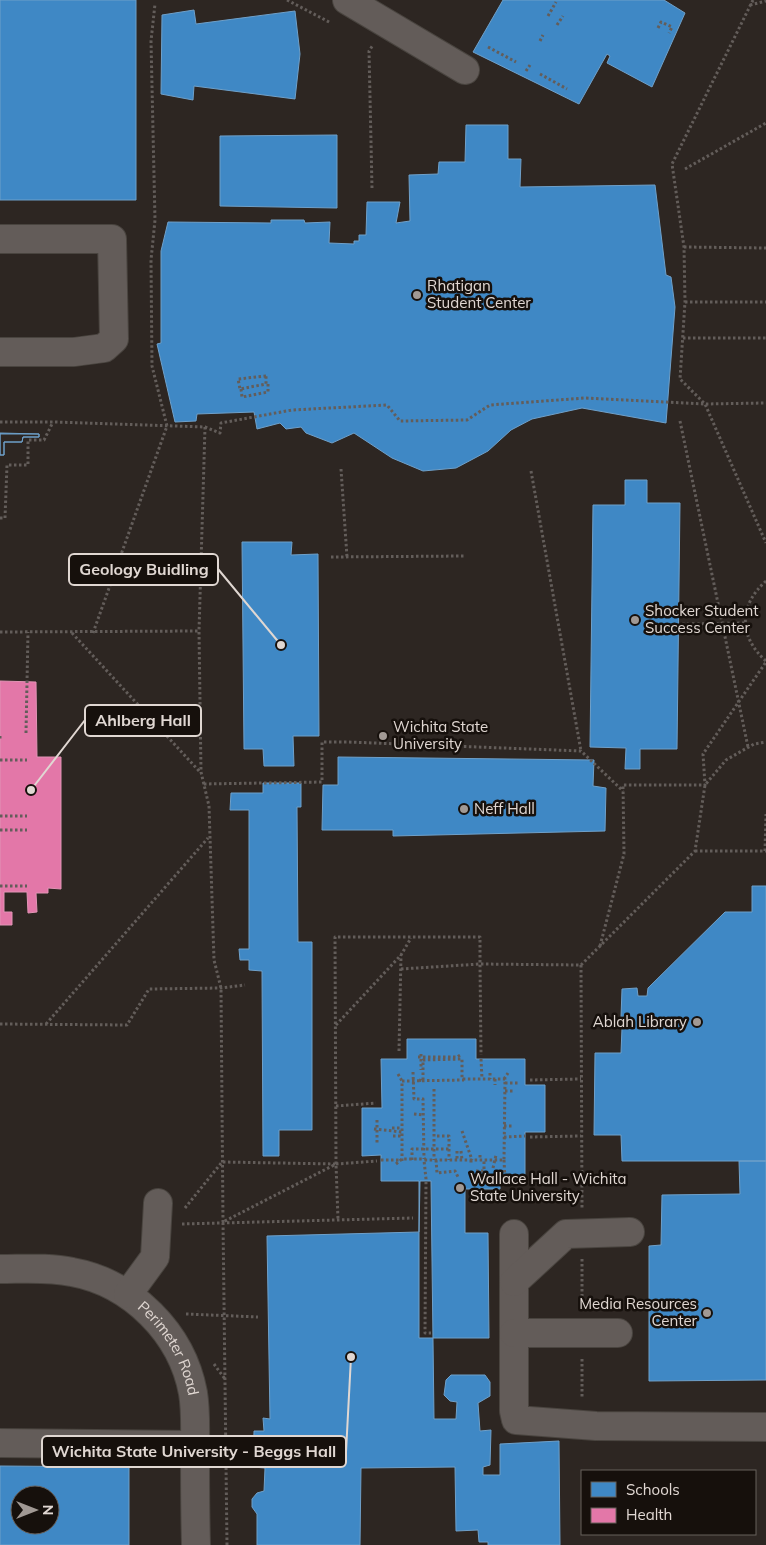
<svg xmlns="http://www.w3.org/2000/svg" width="766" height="1545" viewBox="0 0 766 1545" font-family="Mulish,sans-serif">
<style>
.schools{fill:#3f88c5;stroke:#6fa0c9;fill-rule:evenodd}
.health{fill:#e377a8;stroke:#e294b5}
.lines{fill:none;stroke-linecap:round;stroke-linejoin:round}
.minor-casing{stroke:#49443f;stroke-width:30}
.path{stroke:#635d5a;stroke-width:3;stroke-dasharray:2.5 2.5;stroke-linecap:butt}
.minor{stroke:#635c59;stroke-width:28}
.poi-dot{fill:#a19994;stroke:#16100c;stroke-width:2}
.labels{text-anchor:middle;stroke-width:5;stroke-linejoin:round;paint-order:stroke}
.poi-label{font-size:15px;fill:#e0d7d2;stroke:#16100c;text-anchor:start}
.street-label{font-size:15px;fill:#e0d7d2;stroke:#16100c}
.leader{fill:none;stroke:#e0d7d2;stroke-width:2}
.callout-dot{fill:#e0d7d2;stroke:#16100c;stroke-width:2}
.callout{fill:#16100c;stroke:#e0d7d2;stroke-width:2}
.callout-label{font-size:16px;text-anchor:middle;font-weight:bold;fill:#e0d7d2}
</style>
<rect width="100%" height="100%" fill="#2d2622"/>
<path class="schools" d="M0 0H136V200H0Z
M503 0H664L685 13 652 87 607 63 610 56 607 54 579 104 473 52Z
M194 10 196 24 295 11 300 54 295 99 194 86 193 100 161 94 162 15Z
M466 125H508V159H521L520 187 655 185 666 275 671 277 675 307 666 423 582 408 532 419 511 430 488 451 456 468 423 471 392 458 354 433 332 443 306 433 301 427 286 429 280 423 257 429 254 412 197 414 196 421 175 422 157 344 161 343V251L168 222 271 223V220H304L305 223 330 222 329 243 354 244V241H359V235H366L367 202H400L396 223 410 221 409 175 438 174 439 162H465Z
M337 135V208L220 206V136Z
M0 433 39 434V437H23L22 442H4V455H0Z
M0 434H39V437H23L22 442H4V455H0Z
M625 480H647V503H680L677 749H640V769H625L626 748 590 747 593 505H625Z
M242 542H292L291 555 318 554 319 736H293L294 766H264L263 749H244Z
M338 757 594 760 593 786 606 788 605 831 393 836V830H322L323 785H338Z
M263 783H301V807H297L298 942H312V1130H279V1156H263L262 971 249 970V960H240L239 949H249V810H230L231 793H263Z
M752 886H766V1161H622L621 1135H594L595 1053H621L622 1028 628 1027V1017H621L622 989 637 988 638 996H647L648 988 725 912H752Z
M407 1039H476V1059H525V1085H545V1132H525V1180H500V1189H465V1233H488L489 1338H419V1181H381V1155L362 1156V1108H382L381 1059H407Z
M739 1161H766V1380L649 1381V1246L661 1245 662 1195 740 1194Z
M420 1181H431L434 1419H456L457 1402 450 1401 444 1395 446 1380 451 1375H485L490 1382V1396L478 1403 480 1431 491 1430 490 1465 483 1467V1475H500V1444L559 1441 560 1545H488V1542H479L478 1530 456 1531 455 1467 361 1468 360 1545H257V1514L252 1507V1499L257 1493 264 1491 265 1468 253 1467 254 1431H264L263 1418 270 1419 267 1236 419 1232Z
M0 1466 129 1467V1545H0ZM20 1495H50V1525H20Z"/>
<path class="health" d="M0 681 36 682 37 757H61V889L48 888V893H36L37 912 28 913 27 892H4V912H12V925H0Z"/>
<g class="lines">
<g class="minor-casing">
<g id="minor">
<path d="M347 0 465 70"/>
<path d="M0 239H112L114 339 104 348 74 352H0"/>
<path d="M514 1234V1411L516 1420 596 1426 766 1427"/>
<path id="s1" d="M0 1269C24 1269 49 1267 72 1272 132 1283 182 1333 193 1393 196 1411 195 1429 195 1446 195 1479 195 1512 196 1545"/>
<path d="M514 1282 566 1234 630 1232"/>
<path d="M128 1294 155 1257 158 1203"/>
<path d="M514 1333H618"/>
<path d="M0 1443 195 1445"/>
</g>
</g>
<path class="path" d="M287 0 331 23
M753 0 672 164 684 247 685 302 680 379 705 404 766 543
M750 5 766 1
M548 16 556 2
M557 25 563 16
M658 28 661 22 672 27 669 33
M540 41 543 35
M488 47 516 62
M526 71 530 65
M540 74 567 89
M685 169 766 123
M372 188 369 51 373 45
M684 247 766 248
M685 302H766
M683 338H766
M266 376 238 379 240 389 266 384V376
M241 389 242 397 268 392V384
M680 421 748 747
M0 422H54L205 427 220 433 221 423 292 410 387 405 400 421 467 420 490 405 585 398 705 404 766 403
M205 427 199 631 201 772 209 806 214 960 221 988 223 1222
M341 469 347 557
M531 471 581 751
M0 518H5L7 465H28V440H44L53 422
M331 557 465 556
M766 581C738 606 739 637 766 661
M682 624 745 623
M0 632 199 631
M72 633 200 772
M93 633 167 426 152 366 151 260 155 220 151 41 155 4
M26 733 28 632
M0 736V739
M0 760H27
M204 784 322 782V742H348L581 751 623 791
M0 816H27
M0 830H27
M695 851H766
M765 851 766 814
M0 886H27
M600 946 624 854 623 785H705L703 754 766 662
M581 965 582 1208
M401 969 480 964 481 1055
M0 1024 127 1025 149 989 221 988 245 985
M46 1024 208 838
M336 1025 401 955 411 938
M399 1051 401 955
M421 1054V1070
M418 1057H457L462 1054
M481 1059 482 1079
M413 1072 414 1099H423L424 1159
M490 1073V1079
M398 1074 402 1081
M495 1079V1085
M504 1079 508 1073
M419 1080 423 1081V1060L462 1059V1079H505L504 1160H424L426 1179 425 1333H431
M530 1080 581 1079
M505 1083H519
M434 1089V1160
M505 1091H514
M336 1106 376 1103
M414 1114 423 1115
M377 1120V1143
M504 1126H514
M392 1128H402
M374 1129 402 1132
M462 1131 472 1160
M393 1136H402
M437 1136H449V1160
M504 1137 525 1136
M530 1137 581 1136
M457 1151V1160
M461 1151 462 1160
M480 1155V1160
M381 1160H401
M412 1160V1149H449
M436 1160 437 1173 455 1171 458 1177
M471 1160V1165
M504 1160 505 1180
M402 1161V1081L464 1080
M336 1164 377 1161
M396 1164 402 1159H426
M493 1168 496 1155
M476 1171H484V1161
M185 1208 222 1162 336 1164 338 1219
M182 1224 413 1218
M582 1259V1308
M186 1314 258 1317
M582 1359V1398
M214 1364 225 1379
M227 1545 223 1222 336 1164 335 937H480V964L581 965 695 851 705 785 726 760 754 744 766 742"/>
<use href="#minor" class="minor"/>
</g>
<g class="poi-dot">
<circle cx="417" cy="295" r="5"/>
<circle cx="635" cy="620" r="5"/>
<circle cx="383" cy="736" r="5"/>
<circle cx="464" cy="809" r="5"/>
<circle cx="697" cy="1022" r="5"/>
<circle cx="460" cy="1188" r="5"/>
<circle cx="707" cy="1313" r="5"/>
</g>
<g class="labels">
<g class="poi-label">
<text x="427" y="291">Rhatigan<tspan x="427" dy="17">Student Center</tspan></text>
<text x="645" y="616">Shocker Student<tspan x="645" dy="17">Success Center</tspan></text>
<text x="393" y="732">Wichita State<tspan x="393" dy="17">University</tspan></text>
<text x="474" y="814">Neff Hall</text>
<text x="687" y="1027" text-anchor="end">Ablah Library</text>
<text x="470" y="1184">Wallace Hall - Wichita<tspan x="470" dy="17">State University</tspan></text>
<text x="697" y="1309" text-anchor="end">Media Resources<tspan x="697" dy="17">Center</tspan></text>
</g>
<g class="street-label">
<text dy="5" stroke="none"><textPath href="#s1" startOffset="202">Perimeter Road</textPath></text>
</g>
</g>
<path class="leader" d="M281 645L218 569M31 790L85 720M351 1357L346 1452"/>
<g class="callout-dot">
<circle cx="281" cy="645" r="5"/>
<circle cx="31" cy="790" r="5"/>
<circle cx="351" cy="1357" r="5"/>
</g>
<g class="callout">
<rect x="69" y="554" width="149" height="31" rx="5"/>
<rect x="85" y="705" width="116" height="31" rx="5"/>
<rect x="42" y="1436" width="304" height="31" rx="5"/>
</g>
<g class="callout-label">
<text x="144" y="575">Geology Buidling</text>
<text x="143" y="726">Ahlberg Hall</text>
<text x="194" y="1457">Wichita State University - Beggs Hall</text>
</g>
<rect x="581" y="1470" width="175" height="65" fill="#16100c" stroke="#67605b"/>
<rect x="591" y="1482" width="25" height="15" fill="#3f88c5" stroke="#67605b"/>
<text x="626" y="1495" font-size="15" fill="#e0d7d2">Schools</text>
<rect x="591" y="1508" width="25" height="15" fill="#e377a8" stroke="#67605b"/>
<text x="626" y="1520" font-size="15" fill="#e0d7d2">Health</text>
<g transform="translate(35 1510) rotate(90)"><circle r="24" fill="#16100c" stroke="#67605b"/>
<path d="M0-4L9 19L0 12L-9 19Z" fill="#a19994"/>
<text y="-8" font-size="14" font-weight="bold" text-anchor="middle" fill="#e0d7d2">N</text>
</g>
</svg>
